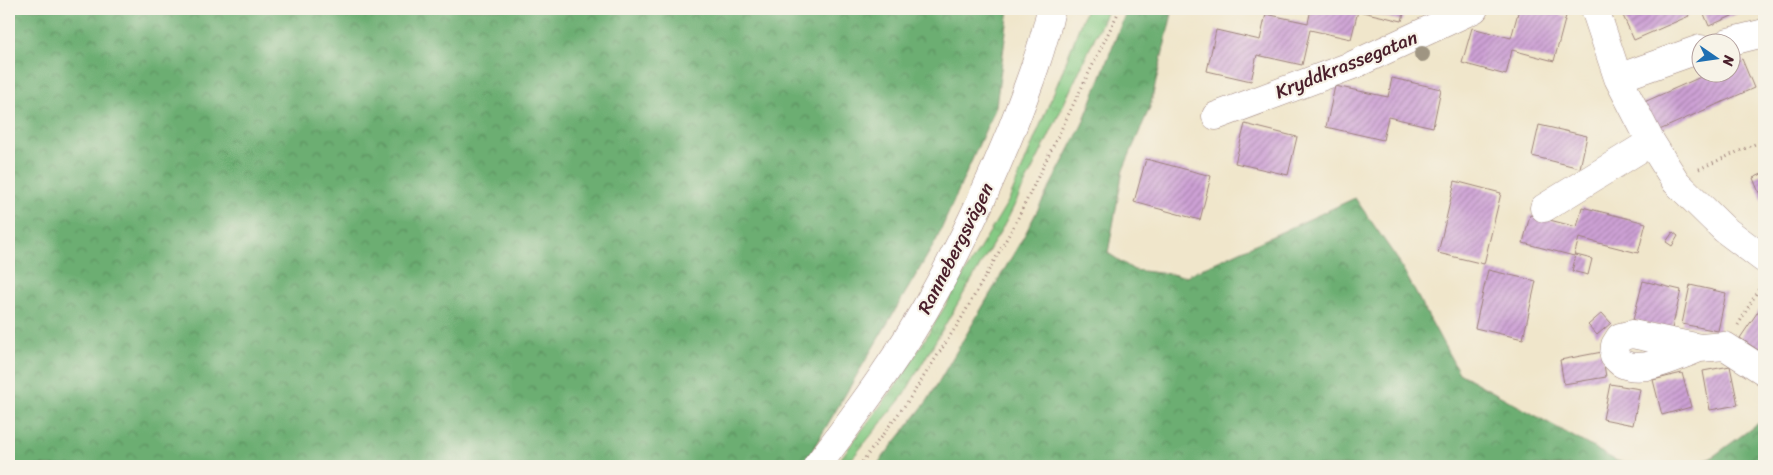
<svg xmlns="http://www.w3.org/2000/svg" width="1773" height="475" viewBox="0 0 1773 475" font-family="Sriracha,sans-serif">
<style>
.grass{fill:url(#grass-tufts);stroke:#687458}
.forest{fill:url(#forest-crowns);stroke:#5b664e}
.building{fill:url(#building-hatch)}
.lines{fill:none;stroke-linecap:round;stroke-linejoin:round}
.minor-casing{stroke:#9d827b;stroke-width:29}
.path{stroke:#9d827b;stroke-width:3;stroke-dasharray:1 4;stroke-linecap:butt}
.minor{stroke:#fff;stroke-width:28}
.tree{fill:#9f9582}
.labels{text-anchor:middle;stroke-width:4.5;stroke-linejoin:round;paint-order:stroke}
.street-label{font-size:19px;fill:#4a1f2b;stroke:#f7f3e8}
</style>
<defs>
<pattern id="grass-tufts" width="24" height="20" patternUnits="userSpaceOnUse" patternTransform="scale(1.25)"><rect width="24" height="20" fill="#85ca84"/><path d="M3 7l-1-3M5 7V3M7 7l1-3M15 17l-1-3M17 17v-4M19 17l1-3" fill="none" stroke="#74ad72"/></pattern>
<pattern id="forest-crowns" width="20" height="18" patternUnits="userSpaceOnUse" patternTransform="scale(1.25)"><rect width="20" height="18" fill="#6cae72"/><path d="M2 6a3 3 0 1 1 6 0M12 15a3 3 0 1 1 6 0" fill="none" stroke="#5b8d5e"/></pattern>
<pattern id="building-hatch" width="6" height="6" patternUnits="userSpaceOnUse" patternTransform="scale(1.25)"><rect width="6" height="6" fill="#cda1d5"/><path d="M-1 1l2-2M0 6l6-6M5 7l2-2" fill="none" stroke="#a883ad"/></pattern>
</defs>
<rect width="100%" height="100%" fill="#f7f3e8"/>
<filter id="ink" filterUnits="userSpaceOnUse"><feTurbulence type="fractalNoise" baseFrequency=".02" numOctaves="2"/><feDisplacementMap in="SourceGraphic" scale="10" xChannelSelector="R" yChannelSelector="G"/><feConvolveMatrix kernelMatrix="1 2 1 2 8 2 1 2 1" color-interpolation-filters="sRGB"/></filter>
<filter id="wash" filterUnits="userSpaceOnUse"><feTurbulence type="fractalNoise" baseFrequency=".0096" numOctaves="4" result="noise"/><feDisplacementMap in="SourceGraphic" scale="20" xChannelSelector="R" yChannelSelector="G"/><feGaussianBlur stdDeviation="1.12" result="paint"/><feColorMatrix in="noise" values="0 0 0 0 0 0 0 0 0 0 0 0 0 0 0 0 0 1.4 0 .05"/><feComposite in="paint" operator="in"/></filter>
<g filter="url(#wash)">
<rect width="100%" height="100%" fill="#f0e6cb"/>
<path class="grass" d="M1086 9H1108L1048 138 1007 220 903 396 846 466H835L903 376 1009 200 1061 75Z"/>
<path class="forest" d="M9 9H1009L996 106 936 241 809 456 799 466H9Z
M1127 9H1173L1150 107 1123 170 1108 253 1134 270 1186 276 1355 198 1398 260 1459 373 1617 461 1635 466H876L928 400 1024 236 1082 125Z
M1760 422 1764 425V466H1690L1711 458Z"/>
<g id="blocks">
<path class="building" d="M1311 9H1405L1402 21 1358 11 1351 39 1310 30 1302 65 1257 55 1251 81 1207 71 1216 30 1260 40 1266 14 1308 23Z
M1519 9H1538L1566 16 1554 61 1512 50 1506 75 1462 63 1472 28 1511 38Z
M1620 9H1685L1689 16 1634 40Z
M1702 9H1748L1709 26Z
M1742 59 1754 88 1655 132 1642 103 1712 72H1730V64Z
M1392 78 1441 89 1433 127 1388 117 1383 140 1326 127 1335 86 1388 97Z
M1245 124 1297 137 1288 175 1235 163Z
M1539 125 1587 136 1580 168 1532 156Z
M1146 159 1211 176 1200 220 1134 202Z
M1764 173V205L1753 178Z
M1455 181 1501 193 1484 264 1438 253Z
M1582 207 1646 223 1638 253 1579 238 1574 256 1523 243 1530 215 1577 227Z
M1673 232 1678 236 1672 246 1666 242Z
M1576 255 1592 259 1588 275 1572 271Z
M1488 270 1536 281 1523 339 1475 328Z
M1643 281 1681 290 1672 329 1633 320Z
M1690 285 1726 293 1718 331 1682 324Z
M1759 310 1764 314V354L1740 338Z
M1602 313 1611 323 1597 335 1588 325Z
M1602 352 1606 377 1564 384 1560 360Z
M1730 366 1738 405 1710 410 1703 371Z
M1682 373 1691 407 1662 415 1653 380Z
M1610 384 1640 389 1633 425 1603 419Z"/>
</g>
</g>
<g filter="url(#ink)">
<use href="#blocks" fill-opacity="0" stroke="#9d827b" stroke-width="1"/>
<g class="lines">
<g class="minor-casing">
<path id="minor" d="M1595 9 1618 78 1651 142 1676 182 1724 229 1764 259
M1728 42 1764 33
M1618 78 1700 49
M1216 116 1353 65 1474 9
M1544 208 1651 142
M1700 348C1679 355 1645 374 1623 364 1620 363 1617 359 1614 356L1615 345 1620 337 1632 334 1700 348 1725 346 1764 371
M817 466C860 409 903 351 937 288 965 237 989 185 1011 131 1026 92 1043 49 1051 9"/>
</g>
<path class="path" d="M1699 169 1764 140
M1738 325 1761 285
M859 466 908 401 961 319 1015 224 1120 9"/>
<use href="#minor" class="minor"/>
</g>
<circle class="tree" cx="1422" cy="54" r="8"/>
</g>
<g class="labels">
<g class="street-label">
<text transform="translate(1346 64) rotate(-22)" y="7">Kryddkrassegatan</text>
<text transform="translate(955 248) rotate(-63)" y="7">Rannebergsvägen</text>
</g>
</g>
<rect width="1773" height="475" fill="none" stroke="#f7f3e8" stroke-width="30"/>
<g transform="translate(1716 58) rotate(103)"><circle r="24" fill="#f7f3e8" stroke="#b29e9c"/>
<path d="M0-4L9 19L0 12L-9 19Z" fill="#1f6fb2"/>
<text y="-8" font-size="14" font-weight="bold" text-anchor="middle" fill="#4a1f2b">N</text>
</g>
</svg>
